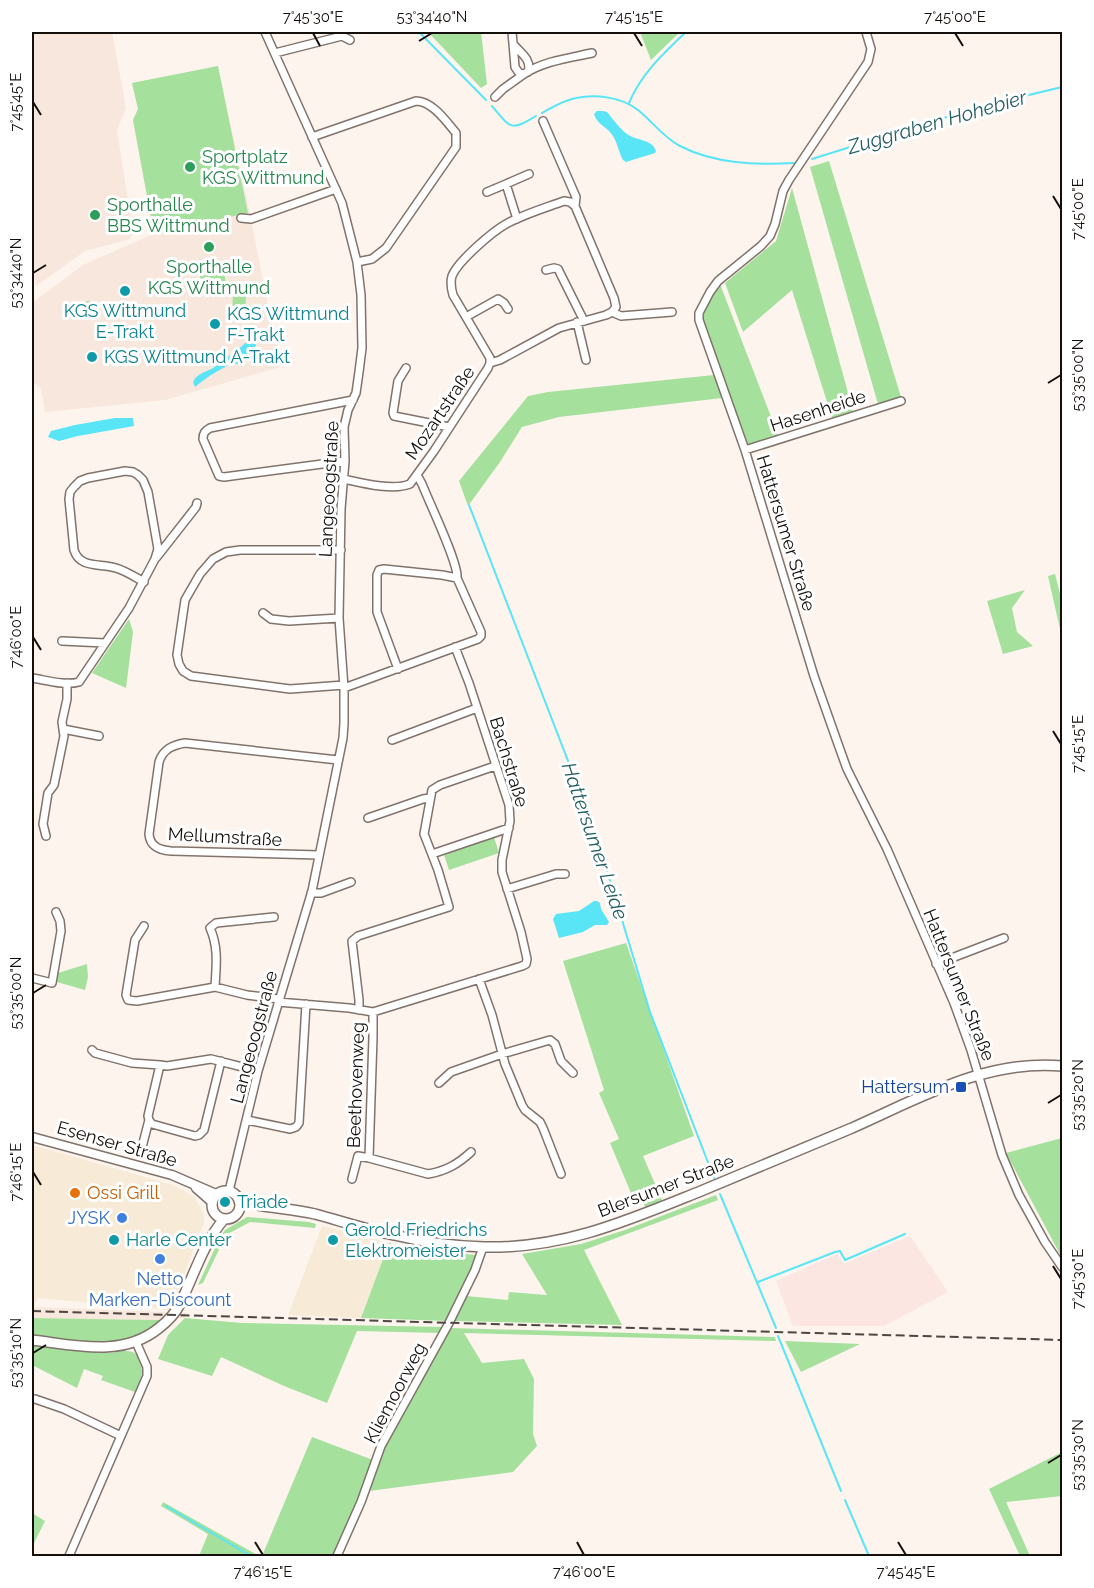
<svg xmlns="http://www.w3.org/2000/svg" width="1094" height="1588" viewBox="0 0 1094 1588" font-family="Raleway,sans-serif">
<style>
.commercial{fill:#f7ead6}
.industrial{fill:#fbe6e2}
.built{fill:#f8e7dc}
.green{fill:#a5e09d}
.water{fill:#59e5f6}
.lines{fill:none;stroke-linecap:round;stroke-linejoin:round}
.stream{stroke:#59e5f6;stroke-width:2}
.minor-casing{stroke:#81736b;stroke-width:10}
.tertiary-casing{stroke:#81736b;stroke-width:11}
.secondary-casing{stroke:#81736b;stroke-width:12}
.minor{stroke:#fff;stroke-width:7}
.tertiary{stroke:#fff;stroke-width:8}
.secondary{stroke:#fff;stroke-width:9}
.rail{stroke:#4d4642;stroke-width:2;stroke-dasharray:9 4.5;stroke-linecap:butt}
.ticks{fill:none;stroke:#150f0c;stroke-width:2}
.leisure-dot{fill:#2e9e5b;stroke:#fff;stroke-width:2}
.culture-dot{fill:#0f9aa8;stroke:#fff;stroke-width:2}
.transit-dot{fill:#1a4fb4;stroke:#fff;stroke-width:2}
.food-dot{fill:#e8710a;stroke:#fff;stroke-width:2}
.shop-dot{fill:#3f7fe0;stroke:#fff;stroke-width:2}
.labels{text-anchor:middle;stroke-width:6;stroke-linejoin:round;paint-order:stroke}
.leisure-label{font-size:18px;fill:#27864d;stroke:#fff;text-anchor:start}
.culture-label{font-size:18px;fill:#0d838f;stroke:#fff;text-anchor:start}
.street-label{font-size:18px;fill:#150f0c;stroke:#fff}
.transit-label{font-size:18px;fill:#164399;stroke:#fff;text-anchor:end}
.food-label{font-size:18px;fill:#c56008;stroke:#fff;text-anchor:start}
.shop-label{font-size:18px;fill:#366cbe;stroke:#fff;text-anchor:end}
.water-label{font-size:20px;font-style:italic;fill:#245e65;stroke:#fff}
.neatline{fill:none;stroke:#150f0c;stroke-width:2}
.ticks-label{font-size:15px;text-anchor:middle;fill:#150f0c}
</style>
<rect width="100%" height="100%" fill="#fdf4ee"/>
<path class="commercial" d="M32 1145 173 1185 195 1197 204 1215V1223L172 1306 168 1310 37 1298 34 1307H32Z
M322 1226 389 1243 361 1318 288 1315Z"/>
<path class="industrial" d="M910 1236 948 1292 884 1326H793L776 1281 837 1254 844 1264Z"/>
<path class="built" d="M32 32H112L126 108 117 130 133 233 130 239 85 251 36 286 32 257Z
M218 66 251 219 280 367 165 400 45 412 41 388 32 382V303L83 265 153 234 133 120 138 109 132 83Z
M32 1307 187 1313 185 1318 155 1320 32 1318Z"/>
<path class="green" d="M428 32H481L487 84 481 88Z
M640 32H680L651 60Z
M218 66 248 213 154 233 133 120 138 109 132 83Z
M829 161 901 397 878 404 810 167Z
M792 188 853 411 832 418 792 290 743 332 725 283 776 241Z
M224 272 226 285 202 289 200 276Z
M720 284 778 435 749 446 705 333C700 313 705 299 720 284Z
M233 293 246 294 245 315 232 314Z
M90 301 91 312 73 314 71 303Z
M714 375 722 398 559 417 522 427 500 462 468 506 459 481 528 396 548 392Z
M1055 574 1062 602V638L1048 576Z
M1025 590 1012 608 1017 632 1033 646 1003 654 987 601Z
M129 619 133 632 126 688 92 673Z
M494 837 499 853 449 870 444 855Z
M626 943 694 1136 643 1156 662 1200 646 1209 638 1190 631 1193 610 1143 619 1139 599 1093 604 1090 563 961Z
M87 964 88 977 85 990 57 982 58 973Z
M1062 1138V1258L1006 1153Z
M716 1195 718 1200 584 1250 622 1325 454 1321 466 1296 508 1300 509 1292 547 1295 522 1254 581 1244 625 1230Z
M247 1217 309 1222 316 1224 315 1228 250 1222 226 1235 203 1283 198 1285 221 1235 225 1230Z
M389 1243 413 1249 477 1255 447 1321 361 1318Z
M32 1318 155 1320H162C155 1325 147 1332 139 1336 106 1350 66 1340 32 1336Z
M185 1318 242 1323 445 1327 441 1333 357 1331 327 1403 284 1386 221 1357 212 1376 158 1359 168 1335Z
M451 1328 775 1337 776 1341 464 1333 482 1363 524 1359 534 1379 533 1434 537 1446 513 1472 369 1491 386 1446Z
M785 1341 860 1344 801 1372Z
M32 1345 113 1353C117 1352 123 1350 127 1351 148 1352 142 1379 138 1391L135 1392 101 1380 103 1376 84 1369 77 1388 32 1365Z
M312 1437 373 1460 358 1500 334 1556H262Z
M1062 1452V1496L1006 1502 1030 1556H1020L989 1489Z
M163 1502 259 1556H199L208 1534 161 1506Z
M32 1513 45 1521 32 1547Z"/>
<path class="water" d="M597 111H603L607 112C613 119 620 129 627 134 637 141 652 139 656 151L655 153 626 162 623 160C619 153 618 144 613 136 608 127 597 125 594 114Z
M261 329 264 331 256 340C257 351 247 363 236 364 228 365 234 362 227 366 215 372 204 379 195 387L193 382C197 372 209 372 216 366 231 354 246 346 256 330Z
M115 418H133L134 426 78 436 59 441 48 437 51 431 75 425Z
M594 901H597L600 903 601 909 609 922 607 925H595L583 932 559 938 553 919 556 914 579 911Z"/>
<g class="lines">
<path class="stream" d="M419 32 486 100
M629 103C641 74 664 53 686 32
M492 106C511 128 510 132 536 116
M542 113C553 107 564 100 576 98 596 94 622 97 638 110 652 121 664 138 680 146 715 164 756 165 794 163
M812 159 933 121 1000 102 1062 87
M469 505 594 828 650 1012 714 1178
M720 1194 776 1328
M758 1282 835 1252 840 1251 845 1260 905 1234
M778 1336 841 1491
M845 1500 869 1556
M166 1506 251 1556"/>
<g class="minor-casing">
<path id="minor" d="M512 32 515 67 519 73 524 74C544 61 569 58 592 53
M866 32 871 49 868 62 789 180 783 191 775 224 770 236 761 246 718 281 710 292 699 313V320L745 450 814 676 838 744 847 769 887 849 954 1003 971 1050 1002 1155 1019 1195 1045 1242 1062 1267
M514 45C521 53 532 60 528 72
M275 53 342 36 350 40
M495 97 503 89 524 74
M312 137 416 101C432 101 446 121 456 133V147L386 248 372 259 357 262
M487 192 506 184
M241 218 251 219 336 189
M517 219 506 184 529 174
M546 270 554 268 558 269 584 321
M612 312 621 316 672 312
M466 317 498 299 504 303 508 309
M577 322 586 360
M490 363 500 360 559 328 606 315 612 312 616 307 614 298 575 206
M406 368 398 381 393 413 394 416 449 427
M745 450 901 401
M345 461 224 477 219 476 203 439C203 433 205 431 210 428L353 400
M344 479C362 483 393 491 410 484L434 451 488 368 490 363V358L453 295C451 288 450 283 452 276 458 261 492 232 506 224 524 214 545 208 564 201L570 202 575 206 576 197 543 121
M341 550H240L226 552 213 559 200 574 185 600 177 655 179 664 183 671 191 676 290 689 344 685
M156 558 196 507 197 503
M263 613 271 619 289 621 339 618
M62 641 105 643
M398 669 377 612V575L379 570 384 569 442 575 457 578
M32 678C46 680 65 686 79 682L129 608 155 559 158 549 148 492 143 480 138 475 133 472 125 471 88 478 80 481 74 487 70 492 69 499 74 550C80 569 100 563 116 568 126 571 135 577 144 582
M67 683V699L62 722 63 729 99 736
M344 688 478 639 481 636V632L457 578C459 564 429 502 422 484L417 475
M392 740 477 708
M368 818 423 799 430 798
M46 836 43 824 48 793 54 785 64 736 63 729
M432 854 509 828
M319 855 171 851C160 850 150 847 149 834L159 762C163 749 173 745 185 743L338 760
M507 889 556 874H565
M311 893H321L351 882
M144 926 135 940 126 995 128 1000 137 1001 215 987 247 995 279 999
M936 964 1004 938
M32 978 52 983 61 931 60 921 56 912
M479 979 492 1015 505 1064 522 1105 525 1110 540 1122 543 1128 561 1174
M215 987C216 967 219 948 210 928L216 923 274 917
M278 1002 349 1008 373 1012 522 966 526 964 527 959 521 932 502 872V860L510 821 509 805 469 683 455 647
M359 1010V1000L352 941 358 936 449 907 438 870 424 834 432 790 440 785 495 766
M373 1012V1037L369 1158 428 1174C446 1171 458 1164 471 1152
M92 1050 95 1053 132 1063 160 1065 167 1066 211 1059 258 1071
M160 1065 148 1116 149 1120 152 1124 195 1136 199 1135 204 1130 221 1061
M439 1083 451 1072 502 1054 550 1040 555 1044 561 1061 573 1073
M247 1120 290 1129 296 1127 299 1123 306 1004
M142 1147 149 1120
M352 1179 358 1156 369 1158
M229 1191 258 1071 312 891 343 738 344 723V688L339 618 341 509 345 461 344 427 348 410 356 393 359 372 362 348 361 295 357 262 342 203 265 32
M35 1399 64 1409 121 1436
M69 1556 147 1376V1367L136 1342
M337 1556 361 1502 381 1446 449 1323 475 1270 483 1247"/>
</g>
<g class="tertiary-casing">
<path id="tertiary" d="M32 1137 172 1175 216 1194
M196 1188 212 1202"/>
</g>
<g class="secondary-casing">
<path id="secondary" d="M212 1205a14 14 0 1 1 28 0a14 14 0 1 1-28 0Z
M239 1201C264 1208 290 1208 315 1214 341 1221 367 1230 394 1235 423 1242 453 1246 484 1247 564 1249 629 1220 701 1191 752 1170 802 1149 852 1128 920 1098 986 1059 1062 1066
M32 1340C75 1345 122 1358 159 1328 168 1321 175 1314 180 1304 194 1275 203 1244 224 1219"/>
</g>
<use href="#minor" class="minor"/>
<use href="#tertiary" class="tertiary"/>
<use href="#secondary" class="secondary"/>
<path class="rail" d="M32 1311 1062 1340"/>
</g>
<path class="ticks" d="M313 33 320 46M634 33 642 46M955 33 963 46M419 41 432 33M33 102 41 115M1053 196 1061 209M33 273 46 265M1048 383 1061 375M33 637 41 650M1053 731 1061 744M33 993 46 985M1048 1103 1061 1095M33 1172 41 1185M1053 1266 1061 1279M33 1353 46 1345M1048 1463 1061 1455M255 1542 263 1555M577 1542 584 1555M898 1542 906 1555"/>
<g class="leisure-dot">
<circle cx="190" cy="167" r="6"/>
<circle cx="95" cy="215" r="6"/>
<circle cx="209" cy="247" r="6"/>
</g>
<g class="culture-dot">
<circle cx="125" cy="291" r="6"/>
<circle cx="215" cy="324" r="6"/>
<circle cx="92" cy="357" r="6"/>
<circle cx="225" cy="1202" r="6"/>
<circle cx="114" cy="1240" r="6"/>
<circle cx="333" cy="1240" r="6"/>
</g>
<rect class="transit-dot" x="955" y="1081" width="12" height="12" rx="3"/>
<circle class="food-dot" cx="75" cy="1193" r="6"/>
<g class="shop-dot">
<circle cx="122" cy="1218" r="6"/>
<circle cx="160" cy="1259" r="6"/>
</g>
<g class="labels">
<g class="leisure-label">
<text x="202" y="163">Sportplatz<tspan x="202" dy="21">KGS Wittmund</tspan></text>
<text x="107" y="211">Sporthalle<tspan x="107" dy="21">BBS Wittmund</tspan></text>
<text x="209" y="273" text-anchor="middle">Sporthalle<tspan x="209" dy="21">KGS Wittmund</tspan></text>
</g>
<g class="culture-label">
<text x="125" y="317" text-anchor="middle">KGS Wittmund<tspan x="125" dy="21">E-Trakt</tspan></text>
<text x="227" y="320">KGS Wittmund<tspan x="227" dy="21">F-Trakt</tspan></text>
<text x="104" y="363">KGS Wittmund A-Trakt</text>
<text x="237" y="1208">Triade</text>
<text x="345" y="1236">Gerold Friedrichs<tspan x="345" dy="21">Elektromeister</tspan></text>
<text x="126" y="1246">Harle Center</text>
</g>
<g class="street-label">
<text transform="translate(818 411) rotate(-18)" y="6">Hasenheide</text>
<text transform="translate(440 413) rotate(-56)" y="6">Mozartstraße</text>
<text transform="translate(329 489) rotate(-87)" y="6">Langeoogstraße</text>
<text transform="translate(786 533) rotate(73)" y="6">Hattersumer Straße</text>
<text transform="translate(509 762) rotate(73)" y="6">Bachstraße</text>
<text transform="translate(225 837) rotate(3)" y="6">Mellumstraße</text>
<text transform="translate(959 985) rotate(68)" y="6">Hattersumer Straße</text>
<text transform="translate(254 1037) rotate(-75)" y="6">Langeoogstraße</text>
<text transform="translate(356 1085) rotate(-88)" y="6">Beethovenweg</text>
<text transform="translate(117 1144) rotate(16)" y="6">Esenser Straße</text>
<text transform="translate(666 1186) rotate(-21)" y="6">Blersumer Straße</text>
<text transform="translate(395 1393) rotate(-62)" y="6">Kliemoorweg</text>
</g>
<g class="transit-label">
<text x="949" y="1093">Hattersum</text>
</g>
<g class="food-label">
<text x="87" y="1199">Ossi Grill</text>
</g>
<g class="shop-label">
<text x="110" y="1224">JYSK</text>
<text x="160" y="1285" text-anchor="middle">Netto<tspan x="160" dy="21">Marken-Discount</tspan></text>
</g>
<g class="water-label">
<text transform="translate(937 122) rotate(-16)" y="7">Zuggraben Hohebier</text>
<text transform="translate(595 841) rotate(71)" y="7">Hattersumer Leide</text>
</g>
</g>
<rect width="1094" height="1588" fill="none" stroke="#ffffff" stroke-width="66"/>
<rect x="33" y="33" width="1028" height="1522" class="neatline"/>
<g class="ticks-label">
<text x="313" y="22">7°45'30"E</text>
<text x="432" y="22">53°34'40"N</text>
<text x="634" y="22">7°45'15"E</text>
<text x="955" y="22">7°45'00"E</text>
<text transform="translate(16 102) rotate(-90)" y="5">7°45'45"E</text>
<text transform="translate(1078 209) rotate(-90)" y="5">7°45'00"E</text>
<text transform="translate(16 273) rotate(-90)" y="5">53°34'40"N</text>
<text transform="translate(1078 375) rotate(-90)" y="5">53°35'00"N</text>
<text transform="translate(16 637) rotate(-90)" y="5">7°46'00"E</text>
<text transform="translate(1078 744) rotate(-90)" y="5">7°45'15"E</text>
<text transform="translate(16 993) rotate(-90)" y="5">53°35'00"N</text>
<text transform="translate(1078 1095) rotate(-90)" y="5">53°35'20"N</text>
<text transform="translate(16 1172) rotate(-90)" y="5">7°46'15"E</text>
<text transform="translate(1078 1279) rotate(-90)" y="5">7°45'30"E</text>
<text transform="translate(16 1353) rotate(-90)" y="5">53°35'10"N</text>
<text transform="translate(1078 1455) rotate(-90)" y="5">53°35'30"N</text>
<text x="263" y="1577">7°46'15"E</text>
<text x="584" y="1577">7°46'00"E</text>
<text x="906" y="1577">7°45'45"E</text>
</g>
</svg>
